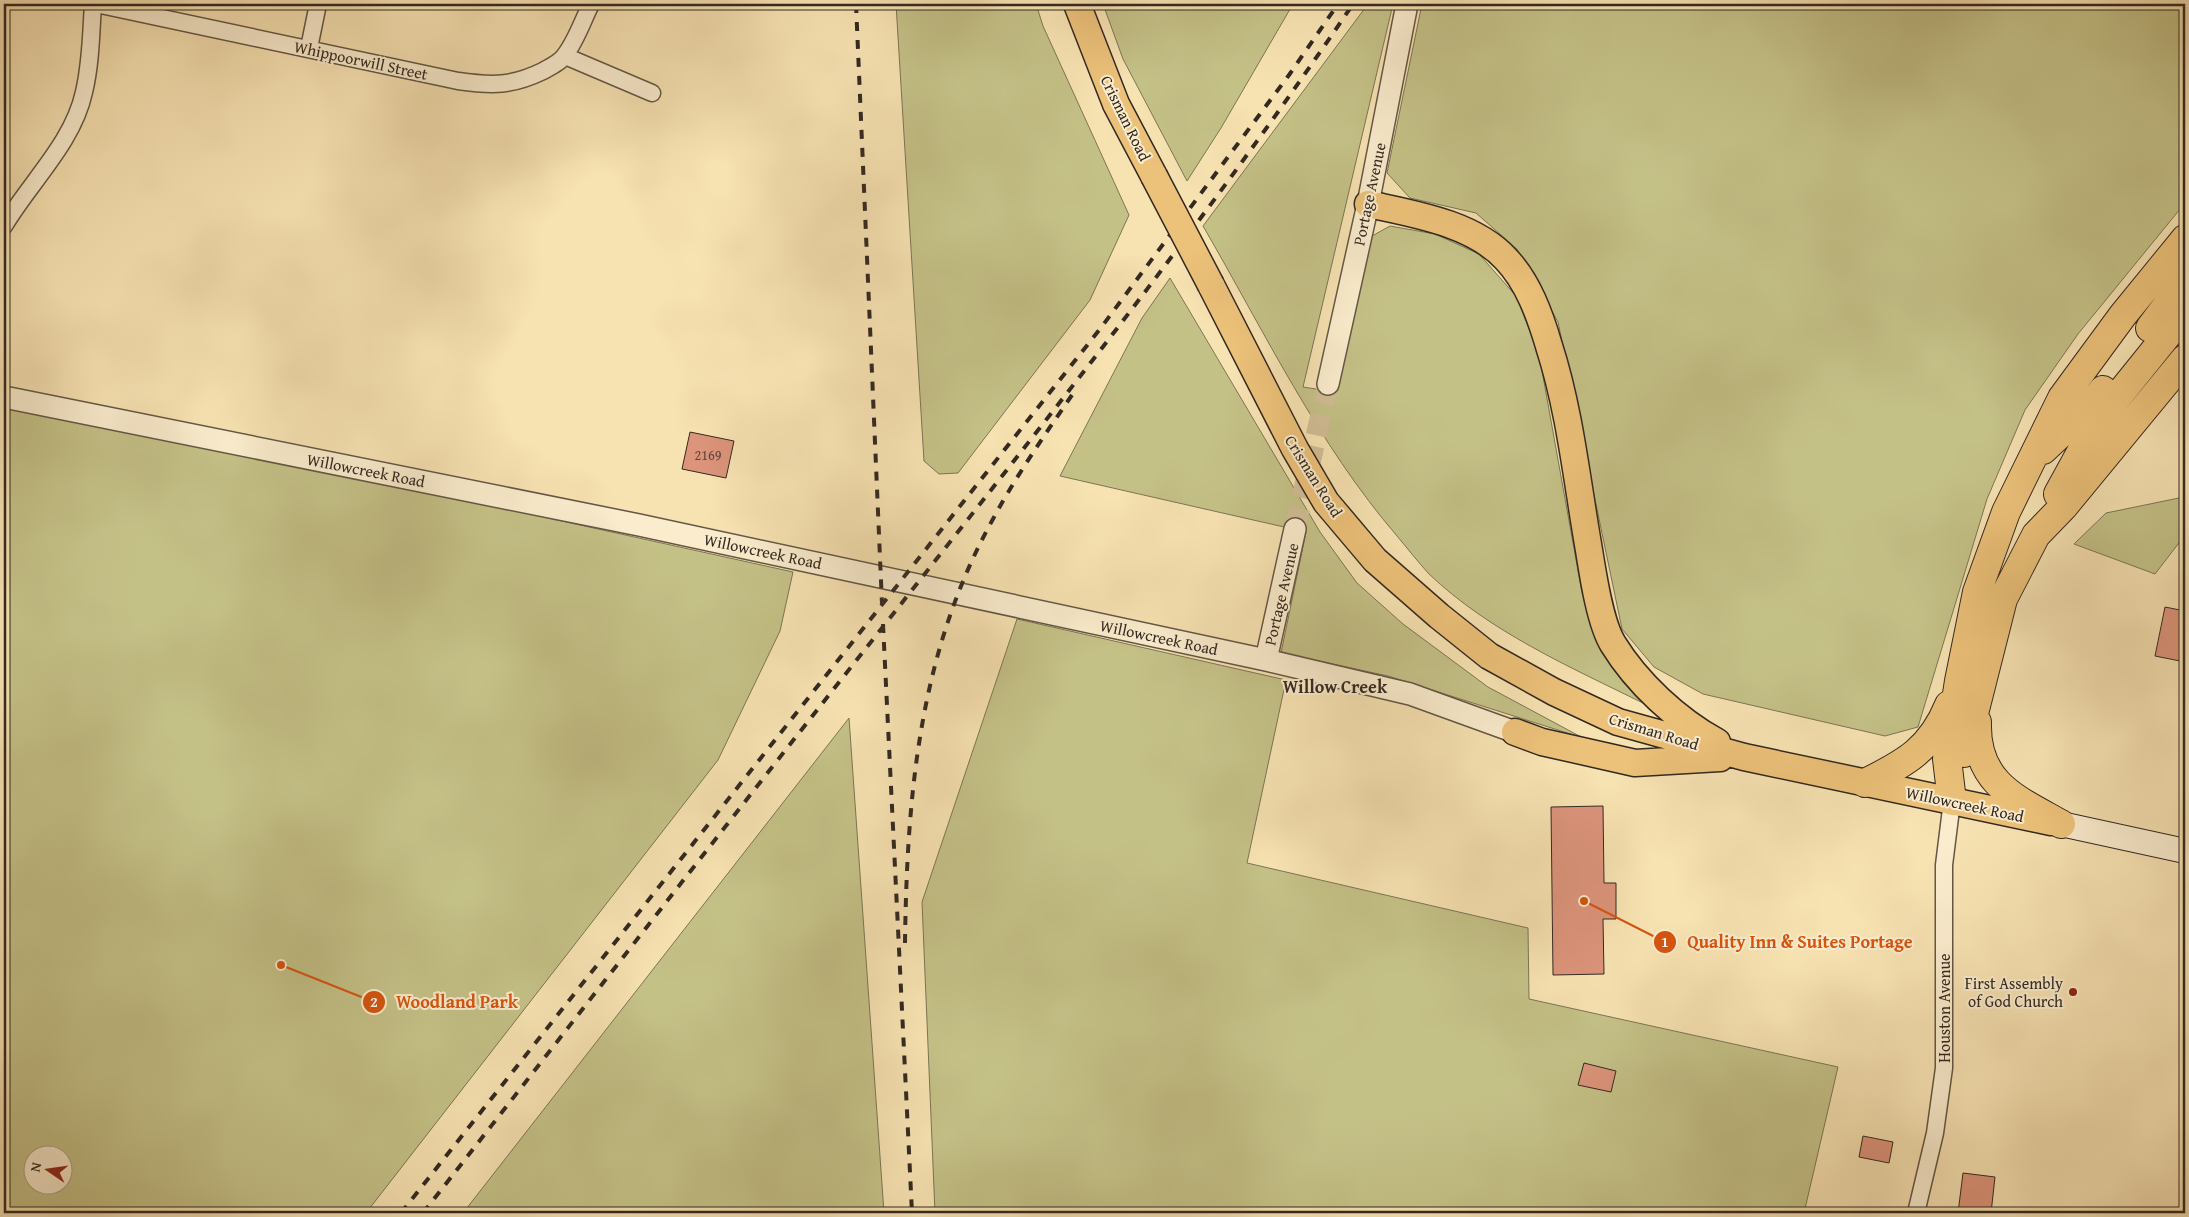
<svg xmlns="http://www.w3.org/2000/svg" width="2189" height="1217" viewBox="0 0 2189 1217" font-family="'Gentium Book Plus',serif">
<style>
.green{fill:#c4c187;stroke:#7c7554;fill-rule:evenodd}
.building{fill:#dc947b;stroke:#332921}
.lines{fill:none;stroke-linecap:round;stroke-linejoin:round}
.tertiary-tunnel{stroke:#d0bd95;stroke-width:21;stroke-dasharray:21 11;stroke-linecap:butt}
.minor-casing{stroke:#645745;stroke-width:19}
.tertiary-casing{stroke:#645745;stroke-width:24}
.secondary-casing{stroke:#332921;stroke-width:26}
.primary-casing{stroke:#332921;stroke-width:29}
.motorway-casing{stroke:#332921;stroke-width:30}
.minor{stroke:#faeccd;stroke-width:16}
.tertiary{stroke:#faeccd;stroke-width:21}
.secondary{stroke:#faeccd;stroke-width:24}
.primary{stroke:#ecc179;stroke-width:26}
.motorway{stroke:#ecc179;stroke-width:28}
.rail{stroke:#332921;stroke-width:4;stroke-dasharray:9 9;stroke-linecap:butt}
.primary-bridge-casing{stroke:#332921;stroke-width:29;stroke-linecap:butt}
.primary-bridge{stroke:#ecc179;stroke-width:26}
.poi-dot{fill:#8f2418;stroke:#faeccd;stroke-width:2}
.labels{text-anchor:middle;stroke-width:4;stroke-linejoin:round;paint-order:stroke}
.number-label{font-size:14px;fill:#5d4438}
.street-label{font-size:16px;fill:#332921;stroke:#faeccd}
.poi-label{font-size:16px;fill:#332921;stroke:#faeccd;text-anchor:end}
.neighbourhood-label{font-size:18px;font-weight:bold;fill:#332921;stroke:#faeccd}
.leader{fill:none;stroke:#d6540e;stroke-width:2}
.callout-dot{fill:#d6540e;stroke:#faeccd;stroke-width:2}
.mark-label{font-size:15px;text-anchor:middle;font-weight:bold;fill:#fff}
.callout-label{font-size:18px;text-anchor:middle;font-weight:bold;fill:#d6540e;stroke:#faeccd;stroke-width:4;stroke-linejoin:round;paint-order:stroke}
</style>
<rect width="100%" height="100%" fill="#f7e2b2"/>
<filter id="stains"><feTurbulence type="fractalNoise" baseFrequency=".004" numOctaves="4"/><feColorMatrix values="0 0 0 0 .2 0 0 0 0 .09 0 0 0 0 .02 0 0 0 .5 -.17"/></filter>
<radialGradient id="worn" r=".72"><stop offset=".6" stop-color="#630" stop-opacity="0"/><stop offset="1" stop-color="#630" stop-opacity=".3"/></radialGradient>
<path class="green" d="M896 4H1036L1043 26 1129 215 1090 300 958 473 939 474 924 461Z
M1103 4H1293L1221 128 1187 181 1123 59Z
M1368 4H1393L1303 387 1335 392 1372 236 1390 226 1435 234 1479 254 1516 296 1539 354 1582 593 1602 649 1645 704C1570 667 1490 632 1429 574 1418 562 1408 549 1397 536 1318 444 1264 331 1203 226Z
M1422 4H2185V203L2078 334 2025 410 1987 499 1918 727 1885 736 1703 694 1654 667 1622 629 1558 322 1517 249 1476 213 1410 198 1387 173Z
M1170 278 1320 532 1357 583 1403 624 1488 687 1583 738 1388 676 1281 653 1306 532 1060 476 1142 318Z
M4 398 793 572 780 631 718 760 366 1213H4ZM32 1154H62V1184H32Z
M2185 490V535L2155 574 2074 544 2106 513 2179 498Z
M1017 619 1286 680 1247 863 1528 928 1529 999 1838 1067 1804 1213H935L922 902Z
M849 718 884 1213H463Z"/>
<path class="building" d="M690 432 734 441 726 478 682 469Z
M2165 607 2185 611V662L2155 656Z
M1603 806 1604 883H1616V919H1603L1604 974 1553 975 1551 807Z
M1584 1063 1616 1071 1611 1092 1578 1085Z
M1863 1136 1893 1142 1889 1163 1859 1157Z
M1963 1173 1995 1177 1991 1213H1958Z"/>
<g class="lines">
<path class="tertiary-tunnel" d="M1295 529 1328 384"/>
<g class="minor-casing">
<path id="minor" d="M96 4 458 81C493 86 512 86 543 71 550 67 561 62 565 55 576 41 583 20 591 4
M309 48 318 4
M565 56 652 93
M4 226C30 182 73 143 84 92 91 63 91 33 93 4
M1916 1213 1935 1133 1944 1068V865L1952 801"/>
</g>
<g class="tertiary-casing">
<path id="tertiary" d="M1328 384 1368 204 1407 4
M4 397 639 525 1266 660 1410 694 1515 732
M1266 660 1295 529"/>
</g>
<g class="secondary-casing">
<path id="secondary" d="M2061 824 2185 851"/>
</g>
<g class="primary-casing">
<path id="primary" d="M1077 4 1116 104 1154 176
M1368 204C1413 214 1473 223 1506 259 1528 282 1540 315 1549 346 1570 411 1577 482 1589 550 1593 575 1600 623 1613 644 1637 683 1677 720 1717 742
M1211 285 1295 449 1326 502 1375 560 1439 616 1489 656 1554 692 1618 722 1744 757 2051 822
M1515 732 1542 742 1635 763 1720 758"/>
</g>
<g class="motorway-casing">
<path id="motorway" d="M2150 328 2185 281
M2043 450 2092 404 2103 390
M2058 494 2098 421 2185 313
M1977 722C1975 783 2016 799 2061 824
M1964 753 2003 599 2036 535 2064 506 2185 359
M1865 783C1906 763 1931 749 1949 705
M1952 801 1947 759 1959 681 1977 592 2006 512 2062 398 2123 315 2185 239"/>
</g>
<use href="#minor" class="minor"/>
<use href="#tertiary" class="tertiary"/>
<use href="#secondary" class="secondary"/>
<use href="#primary" class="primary"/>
<use href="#motorway" class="motorway"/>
<path class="rail" d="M856 4 882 604
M883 624 912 1213
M905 943C907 795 919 652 993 519 1016 476 1044 436 1072 395
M401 1213 1100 329 1289 75 1338 4
M423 1213C576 1018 728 822 882 628 1043 424 1207 220 1353 4"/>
<g class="primary-bridge-casing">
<path id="primary-bridge" d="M1154 176 1211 285"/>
</g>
<use href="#primary-bridge" class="primary-bridge"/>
</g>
<circle class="poi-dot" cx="2073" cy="992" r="5"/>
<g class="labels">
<g class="number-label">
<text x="708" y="460">2169</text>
</g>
<g class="street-label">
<text transform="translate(361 60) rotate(12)" y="6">Whippoorwill Street</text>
<text transform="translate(1126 118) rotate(64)" y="6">Crisman Road</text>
<text transform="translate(1369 194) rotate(-78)" y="6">Portage Avenue</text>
<text transform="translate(366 470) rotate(11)" y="6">Willowcreek Road</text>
<text transform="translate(1314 476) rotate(58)" y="6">Crisman Road</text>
<text transform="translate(763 551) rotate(12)" y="6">Willowcreek Road</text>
<text transform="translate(1281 594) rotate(-77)" y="6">Portage Avenue</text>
<text transform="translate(1159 637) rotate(12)" y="6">Willowcreek Road</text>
<text transform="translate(1654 731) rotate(17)" y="6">Crisman Road</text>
<text transform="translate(1965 804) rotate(12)" y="6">Willowcreek Road</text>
<text transform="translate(1944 1008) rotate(-90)" y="6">Houston Avenue</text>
</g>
<g class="poi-label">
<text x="2063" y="989">First Assembly<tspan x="2063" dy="18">of God Church</tspan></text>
</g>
<g class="neighbourhood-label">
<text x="1335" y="693">Willow Creek</text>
</g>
</g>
<path class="leader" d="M1584 901L1665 942M281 965L374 1002"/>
<g class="callout-dot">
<circle cx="1584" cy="901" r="5"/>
<circle cx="281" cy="965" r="5"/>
<circle cx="1665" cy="942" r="12"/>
<circle cx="374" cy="1002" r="12"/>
</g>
<g class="mark-label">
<text x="1665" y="947">1</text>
<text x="374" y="1007">2</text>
</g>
<g class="callout-label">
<text x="1800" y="948">Quality Inn &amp; Suites Portage</text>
<text x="457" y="1008">Woodland Park</text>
</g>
<rect width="2189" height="1217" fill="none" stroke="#f7e2b2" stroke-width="20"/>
<rect x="5" y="5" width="2179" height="1207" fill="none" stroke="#332921" stroke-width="2.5"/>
<rect x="10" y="10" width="2169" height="1197" fill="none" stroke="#332921"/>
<g transform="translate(48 1170) rotate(283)"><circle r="24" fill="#faeccd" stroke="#aa9e88"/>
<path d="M0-4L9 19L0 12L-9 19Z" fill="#8f2418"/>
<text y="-8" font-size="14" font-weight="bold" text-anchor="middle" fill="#332921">N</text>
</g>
<rect width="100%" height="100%" filter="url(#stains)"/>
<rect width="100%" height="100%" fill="url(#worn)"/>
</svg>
